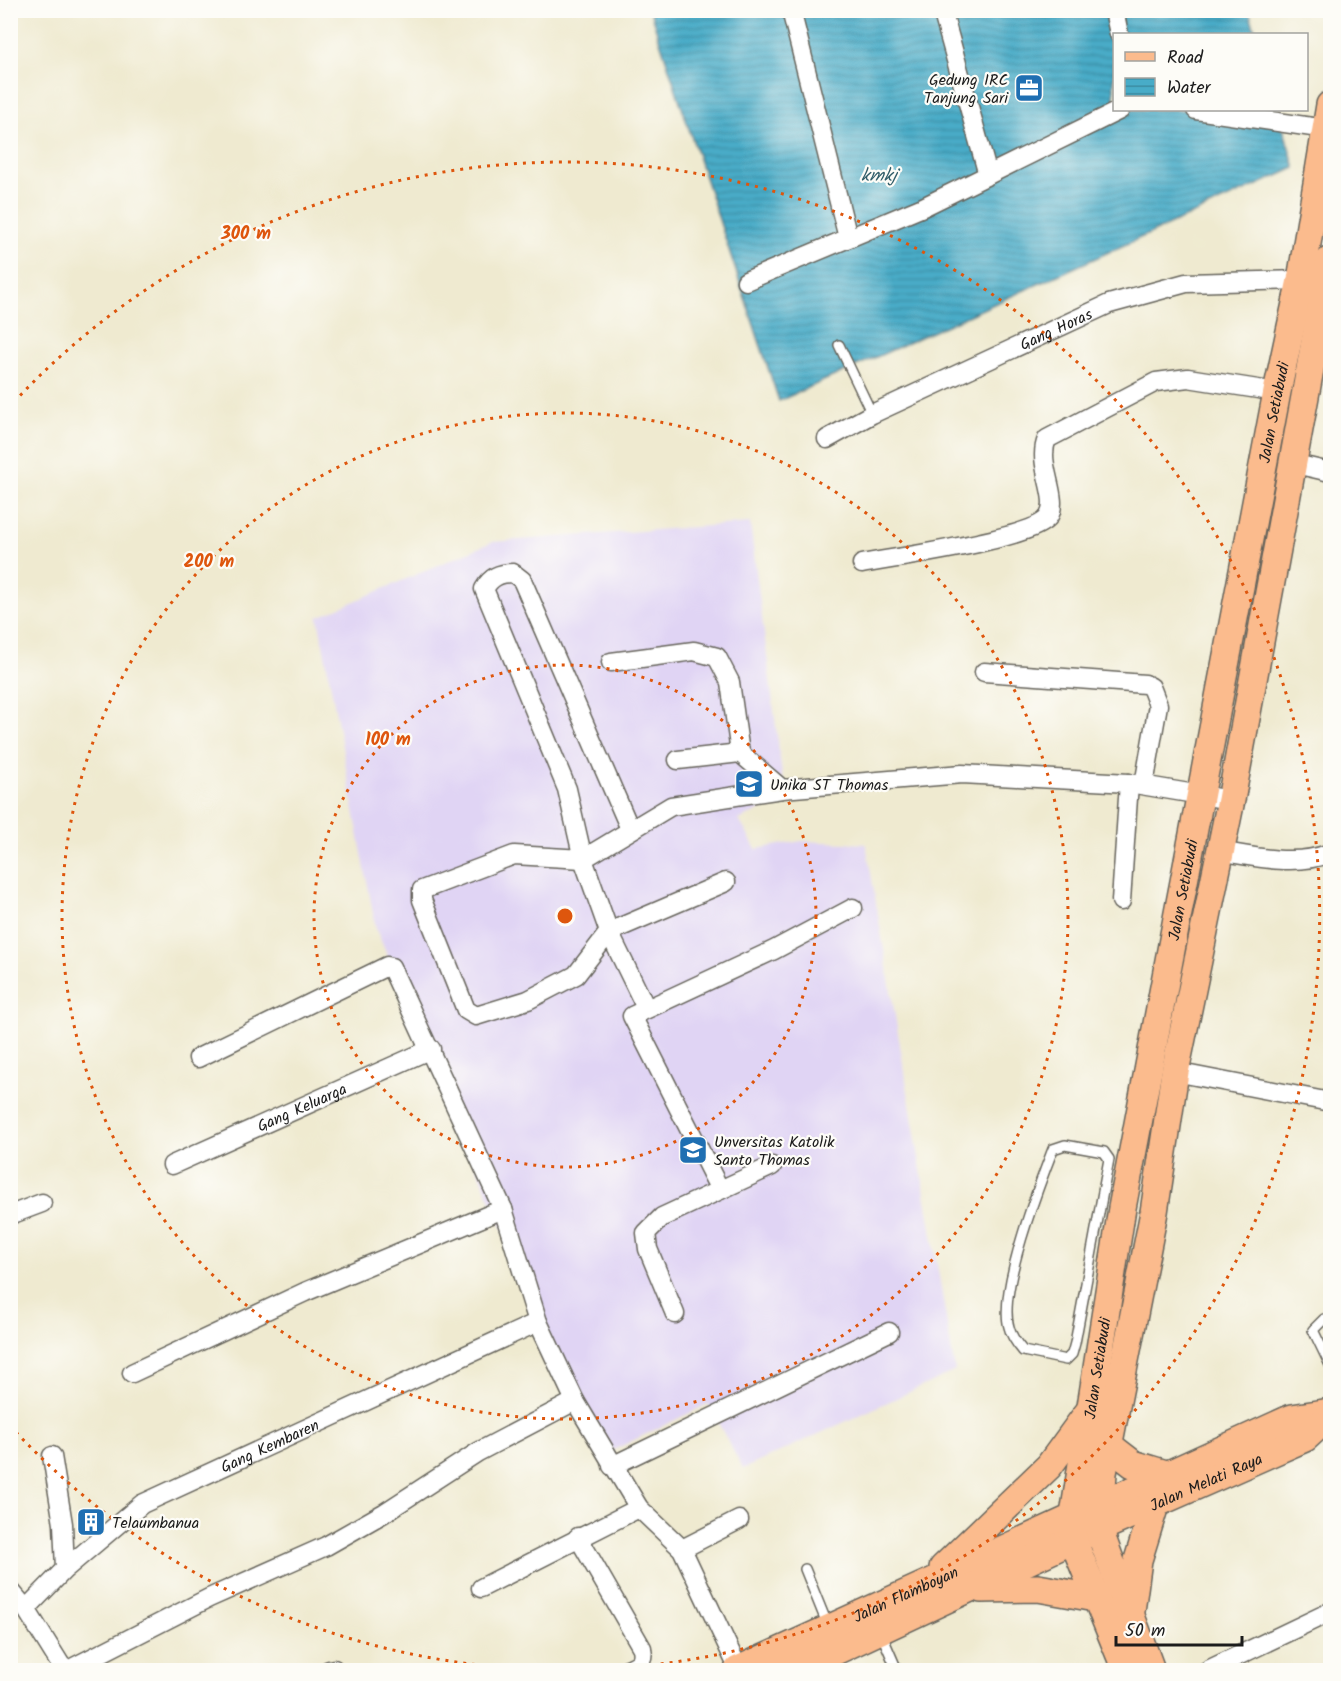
<svg xmlns="http://www.w3.org/2000/svg" width="1341" height="1681" viewBox="0 0 1341 1681" font-family="Kalam,sans-serif">
<style>
.built{fill:#e0d4f4}
.water{fill:url(#water-rules);stroke:#326472;stroke-width:1.5}
.lines{fill:none;stroke-linecap:round;stroke-linejoin:round}
.service-casing{stroke:#66645b;stroke-width:12}
.minor-casing{stroke:#66645b;stroke-width:21}
.primary-casing{stroke:#66645b;stroke-width:30}
.service{stroke:#fff;stroke-width:9}
.minor{stroke:#fff;stroke-width:18}
.primary{stroke:#fbbb8d;stroke-width:27}
.ring{fill:none;stroke:#de560d;stroke-width:3;stroke-dasharray:3 6}
.labels{text-anchor:middle;stroke-width:4.5;stroke-linejoin:round;paint-order:stroke}
.poi-label{font-size:16px;fill:#1c1c1c;stroke:#fdfcf7;text-anchor:start}
.street-label{font-size:16px;fill:#1c1c1c;stroke:#fdfcf7}
.water-label{font-size:18px;font-style:italic;fill:#305d69;stroke:#fdfcf7}
.centre{fill:#de560d;stroke:#fdfcf7;stroke-width:3}
.ring-label{font-size:18px;text-anchor:middle;font-weight:bold;fill:#de560d;stroke:#fdfcf7;stroke-width:4.5;stroke-linejoin:round;paint-order:stroke}
</style>
<defs>
<pattern id="water-rules" width="6" height="5" patternUnits="userSpaceOnUse" patternTransform="scale(1.5)"><rect width="6" height="5" fill="#48acc8"/><path d="M0 2.5h6" fill="none" stroke="#3b8ba2"/></pattern>
</defs>
<rect width="100%" height="100%" fill="#fdfcf7"/>
<filter id="ink" filterUnits="userSpaceOnUse"><feTurbulence type="fractalNoise" baseFrequency=".0167" numOctaves="2"/><feDisplacementMap in="SourceGraphic" scale="12" xChannelSelector="R" yChannelSelector="G"/><feConvolveMatrix kernelMatrix="1 2 1 2 8 2 1 2 1" color-interpolation-filters="sRGB"/></filter>
<filter id="wash" filterUnits="userSpaceOnUse"><feTurbulence type="fractalNoise" baseFrequency=".008" numOctaves="4" result="noise"/><feDisplacementMap in="SourceGraphic" scale="24" xChannelSelector="R" yChannelSelector="G"/><feGaussianBlur stdDeviation="1.35" result="paint"/><feColorMatrix in="noise" values="0 0 0 0 0 0 0 0 0 0 0 0 0 0 0 0 0 1.4 0 .05"/><feComposite in="paint" operator="in"/></filter>
<g filter="url(#wash)">
<rect width="100%" height="100%" fill="#efead0"/>
<path class="built" d="M750 523 785 798 739 820 756 849 802 841 866 844 955 1371 743 1469 708 1404 599 1457 376 929 318 617 492 542Z"/>
<path class="water" d="M650 11H1249L1256 34H1114V110H1278L1295 168 779 401Z"/>
</g>
<g filter="url(#ink)">
<g class="lines">
<g class="service-casing">
<path id="service" d="M839 345 872 414
M1065 1145 1104 1152 1109 1159 1075 1343 1072 1354 1066 1360 1023 1351C1017 1344 1011 1336 1009 1327 998 1292 1039 1185 1053 1149Z
M1324 1319 1313 1330 1330 1365
M805 1569 828 1626
M881 1633 897 1670"/>
</g>
<g class="minor-casing">
<g id="minor">
<path d="M791 10 848 238"/>
<path d="M942 10 988 175"/>
<path d="M1114 10 1119 34"/>
<path d="M1196 110 1326 129"/>
<path d="M746 281 923 207 1120 110"/>
<path d="M1314 356 1330 360"/>
<path id="s1" d="M827 439 872 414 1109 304 1186 283 1301 280"/>
<path d="M1291 463 1330 472"/>
<path d="M862 564C893 558 1036 539 1049 516 1060 497 1036 464 1047 439L1156 382 1188 378 1277 392"/>
<path d="M611 662 694 651 717 657 730 682 740 753 782 789"/>
<path d="M984 672 1145 684 1151 687 1158 705 1144 785"/>
<path d="M678 760 740 753"/>
<path d="M630 829 522 580 513 573C499 573 491 577 484 589L567 789 583 859 514 855 422 890V900L466 1010 476 1016 528 1000 576 975 609 932 726 882"/>
<path d="M1219 851C1256 857 1295 867 1330 853"/>
<path d="M1121 901 1129 783"/>
<path d="M646 1008 609 932 583 859 671 806 782 789 962 774 1129 783 1231 800"/>
<path d="M198 1058 387 966 391 967 503 1209 538 1322 575 1401 639 1508 682 1549 739 1670"/>
<path d="M1175 1072 1330 1102"/>
<path id="s2" d="M172 1165 431 1049"/>
<path d="M720 1190 632 1016 774 950 853 908"/>
<path d="M10 1215 42 1203"/>
<path d="M675 1314 648 1249 646 1233 662 1217 772 1166"/>
<path d="M132 1373 305 1292 503 1209"/>
<path d="M52 1456 63 1524 65 1569"/>
<path d="M612 1466 889 1332"/>
<path d="M578 1537 642 1648C645 1662 637 1665 625 1670"/>
<path d="M682 1549 739 1520"/>
<path d="M481 1588 639 1508"/>
<path d="M10 1590 26 1609 64 1670"/>
<path id="s3" d="M26 1609 65 1569 142 1504 538 1322"/>
<path d="M68 1670 209 1598 326 1546 384 1513 478 1452 575 1401"/>
<path d="M329 1670 334 1669"/>
<path d="M1208 1670 1330 1612"/>
</g>
</g>
<g class="primary-casing">
<g id="primary">
<path d="M1107 1444 1133 1464 1166 1474"/>
<path d="M943 1568 1049 1466 1087 1414"/>
<path d="M981 1589 1038 1588 1095 1598"/>
<path d="M1131 1611 1138 1560 1155 1505"/>
<path id="s4" d="M738 1670 1292 1418 1330 1412"/>
<path id="s5" d="M795 1670 1073 1540 1305 1438 1330 1415"/>
<path id="s6" d="M1126 1670 1073 1540 1074 1515 1122 1208 1277 392 1301 280 1330 105"/>
<path d="M1151 1670 1099 1530 1103 1473 1154 1212 1175 1072 1231 800 1330 260"/>
</g>
</g>
<use href="#service" class="service"/>
<use href="#minor" class="minor"/>
<use href="#primary" class="primary"/>
</g>
</g>
<g class="ring">
<circle cx="565" cy="916" r="251"/>
<circle cx="565" cy="916" r="503"/>
<path d="M14 402A754 754 0 1 1 14 1430"/>
</g>
<defs>
<g id="office-square" transform="scale(1.5)"><rect x="-9" y="-9" width="18" height="18" rx="4" fill="#1f6fb2" stroke="#fdfcf7"/><path d="M-6-3h4V-5.5h4V-3h4V5H-6ZM-1-4.5V-3h2v-1.5ZM-6 0V1H6V0Z" fill="#fff"/></g>
<g id="university-square" transform="scale(1.5)"><rect x="-9" y="-9" width="18" height="18" rx="4" fill="#1f6fb2" stroke="#fdfcf7"/><path d="M0-5L7-2L0 1L-7-2ZM-4 1L0 2.5L4 1V4Q0 6-4 4Z" fill="#fff"/></g>
<g id="building-square" transform="scale(1.5)"><rect x="-9" y="-9" width="18" height="18" rx="4" fill="#1f6fb2" stroke="#fdfcf7"/><path d="M-4-6H4V6H1V3H-1V6H-4ZM-2.5-4.3h1.7v1.8h-1.7ZM.8-4.3h1.7v1.8H.8ZM-2.5-1h1.7V.8h-1.7ZM.8-1h1.7V.8H.8Z" fill="#fff"/></g>
</defs>
<g fill-rule="evenodd">
<use href="#office-square" x="1029" y="88"/>
<use href="#university-square" x="749" y="784"/>
<use href="#university-square" x="693" y="1150"/>
<use href="#building-square" x="91" y="1522"/>
</g>
<g class="labels">
<g class="poi-label">
<text x="1008" y="85" text-anchor="end">Gedung IRC<tspan x="1008" dy="18">Tanjung Sari</tspan></text>
<text x="770" y="790">Unika ST Thomas</text>
<text x="714" y="1147">Unversitas Katolik<tspan x="714" dy="18">Santo Thomas</tspan></text>
<text x="112" y="1528">Telaumbanua</text>
</g>
<g class="street-label">
<text dy="6" stroke="none"><textPath href="#s1" startOffset="254">Gang Horas</textPath></text>
<text dy="6" stroke="none"><textPath href="#s6" startOffset="1286">Jalan Setiabudi</textPath></text>
<text dy="6" stroke="none"><textPath href="#s6" startOffset="800">Jalan Setiabudi</textPath></text>
<text dy="6" stroke="none"><textPath href="#s2" startOffset="142">Gang Keluarga</textPath></text>
<text dy="6" stroke="none"><textPath href="#s6" startOffset="314">Jalan Setiabudi</textPath></text>
<text dy="6" stroke="none"><textPath href="#s3" startOffset="297">Gang Kembaren</textPath></text>
<text dy="6" stroke="none"><textPath href="#s5" startOffset="452">Jalan Melati Raya</textPath></text>
<text dy="6" stroke="none"><textPath href="#s4" startOffset="184">Jalan Flamboyan</textPath></text>
</g>
<g class="water-label">
<text x="879" y="181">kmkj</text>
</g>
</g>
<circle cx="565" cy="916" r="9" class="centre"/>
<g class="ring-label">
<text x="246" y="239">300 m</text>
<text x="209" y="567">200 m</text>
<text x="388" y="745">100 m</text>
</g>
<rect width="1341" height="1681" fill="none" stroke="#fdfcf7" stroke-width="36"/>
<rect x="1113" y="33" width="195" height="78" fill="#fdfcf7" stroke="#a3a29f" stroke-width="1.5"/>
<rect x="1125" y="52" width="30" height="9" fill="#fbbb8d" stroke="#a3a29f" stroke-width="1.5"/>
<text x="1167" y="63" font-size="18" fill="#1c1c1c">Road</text>
<rect x="1125" y="78" width="30" height="18" fill="url(#water-rules)" stroke="#a3a29f" stroke-width="1.5"/>
<text x="1167" y="93" font-size="18" fill="#1c1c1c">Water</text>
<path d="M1116 1636v9h126v-9" fill="none" stroke="#1c1c1c" stroke-width="3"/>
<text x="1125" y="1636" font-size="18" fill="#1c1c1c" stroke="#fdfcf7" stroke-width="4.5" paint-order="stroke">50 m</text>
</svg>
